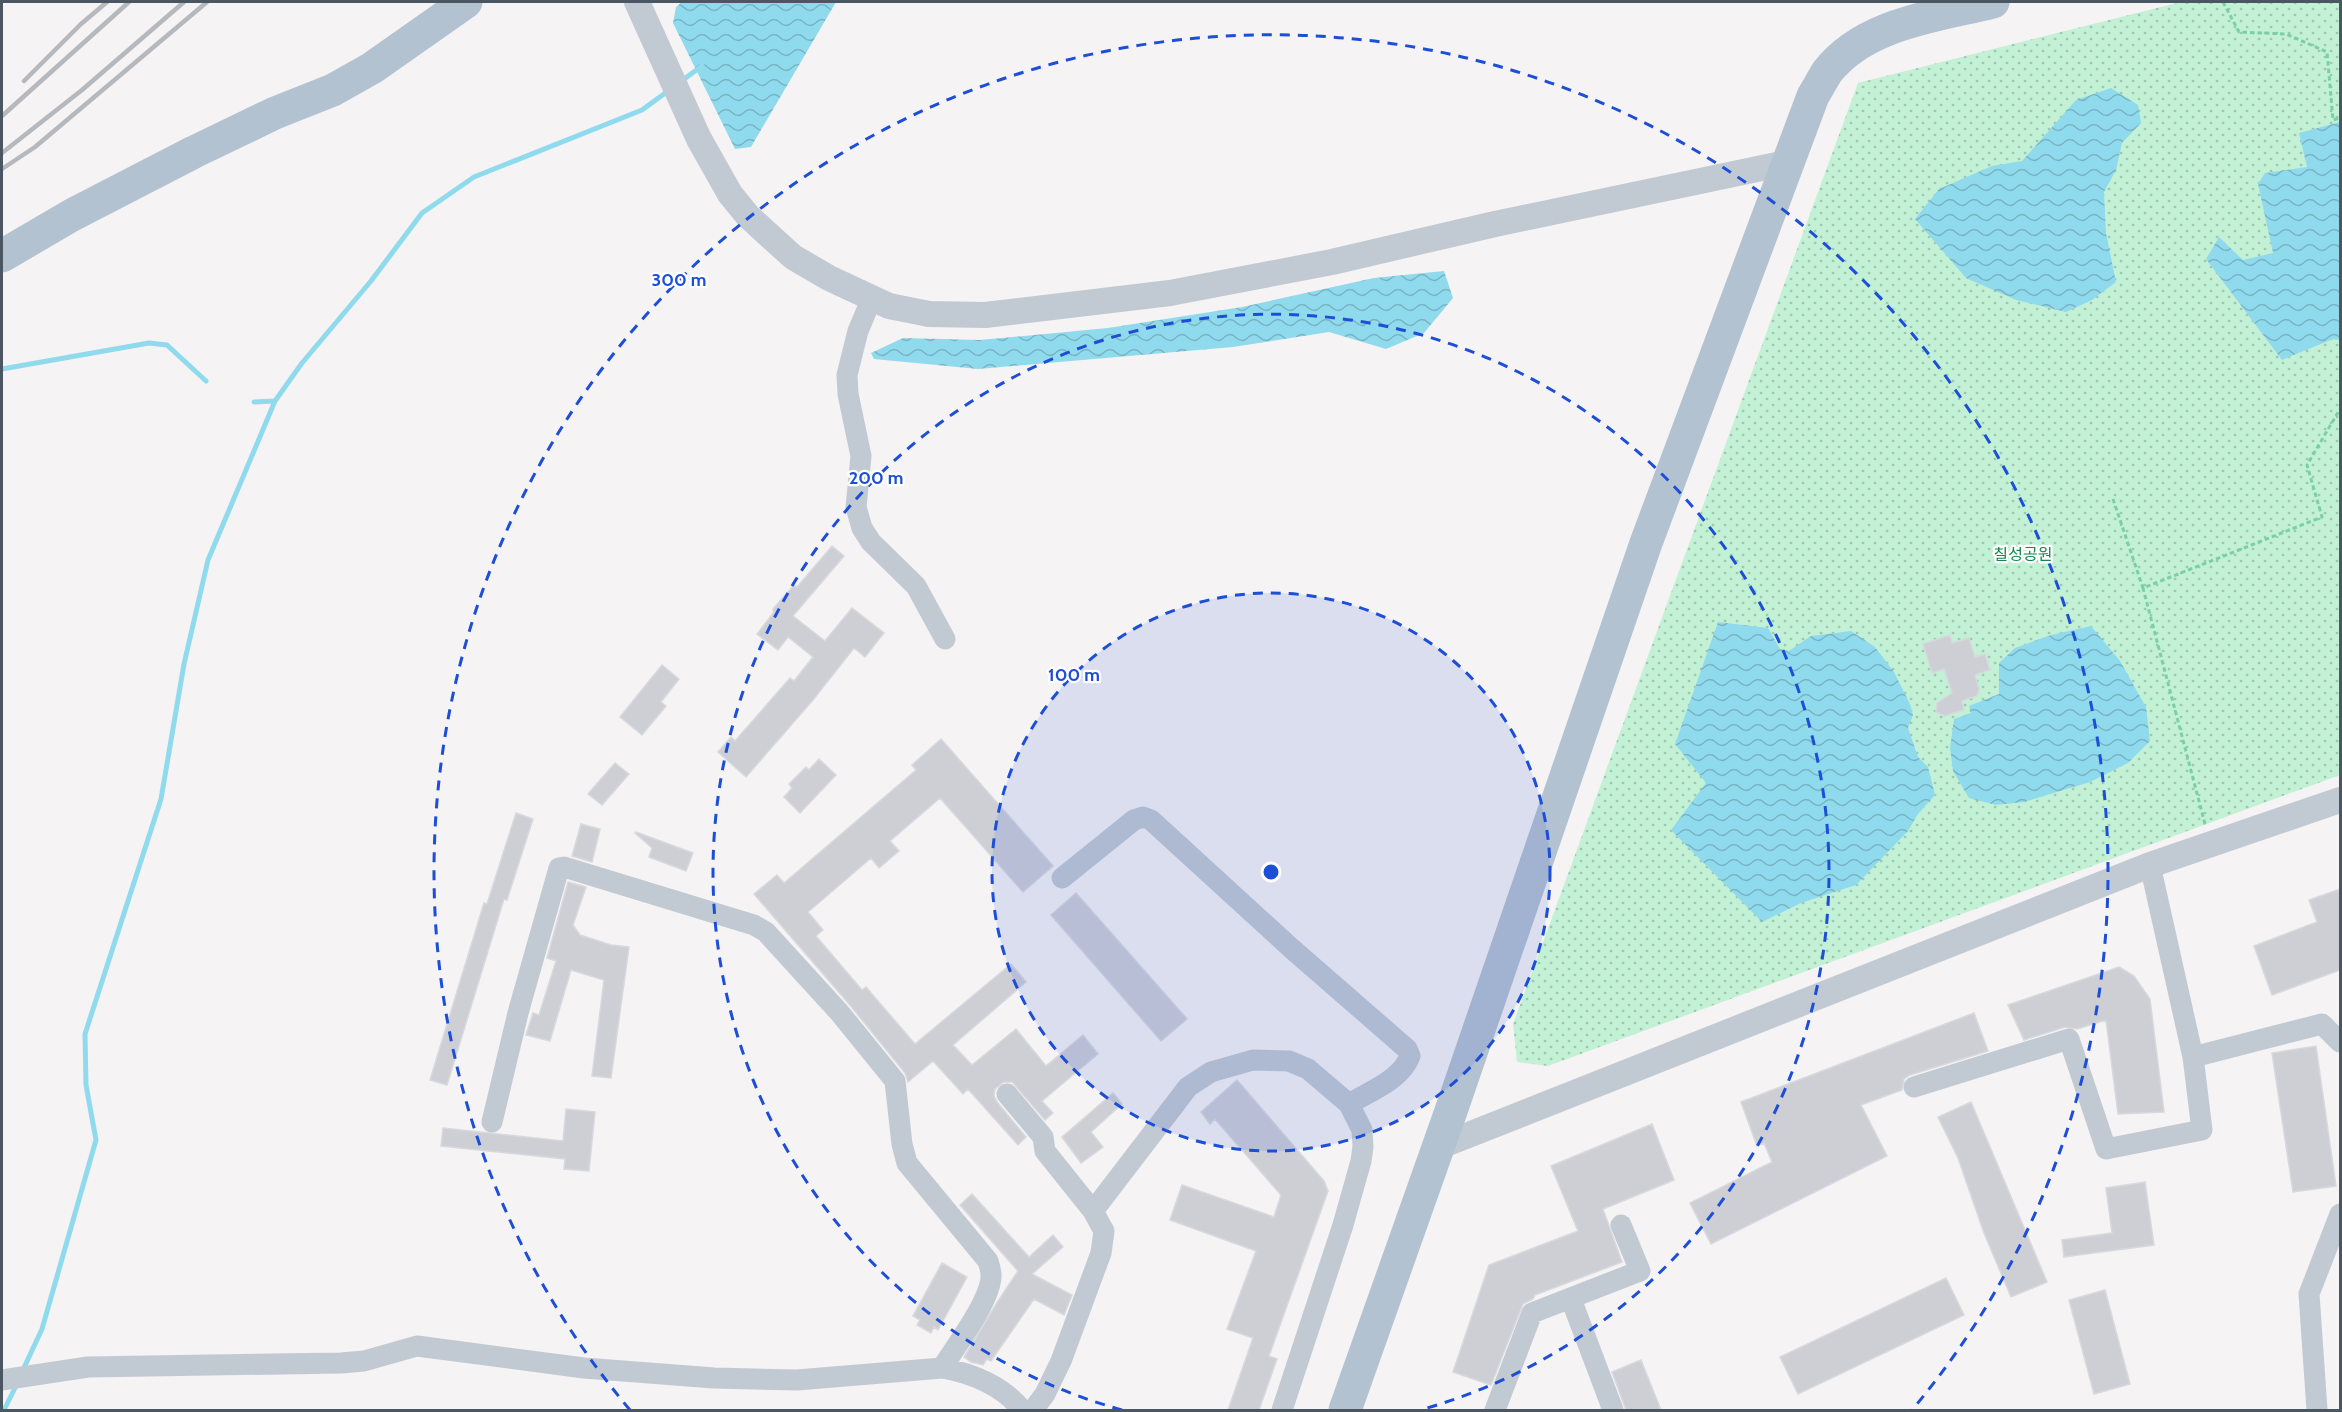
<svg xmlns="http://www.w3.org/2000/svg" width="2342" height="1412" viewBox="0 0 2342 1412" font-family="Cabin,'Noto Sans KR',sans-serif">
<style>
.grass{fill:url(#grass-dots)}
.water{fill:url(#water-waves)}
.lines{fill:none;stroke-linecap:round;stroke-linejoin:round}
.stream{stroke:#90daee;stroke-width:5}
.building{fill:#cdcfd5;stroke:#d7d9de;stroke-width:1.5}
.path{stroke:#7ad0a6;stroke-width:3;stroke-dasharray:4.5 3;stroke-linecap:butt}
.minor{stroke:#c1cad2;stroke-width:21}
.tertiary{stroke:#c1cad2;stroke-width:26}
.primary{stroke:#b3c2d1;stroke-width:33}
.rail{stroke:#b5b8bd;stroke-width:4.5}
.ring{fill:none;stroke:#1d4ed8;stroke-width:3;stroke-dasharray:10 8}
.labels{text-anchor:middle;stroke-width:4.5;stroke-linejoin:round;paint-order:stroke}
.park-label{font-size:16px;fill:#17864f;stroke:#fff}
.centre{fill:#1d4ed8;stroke:#fff;stroke-width:3}
.ring-label{font-size:18px;text-anchor:middle;font-weight:bold;fill:#1d4ed8;stroke:#fff;stroke-width:4.5;stroke-linejoin:round;paint-order:stroke}
</style>
<defs>
<pattern id="grass-dots" width="8" height="8" patternUnits="userSpaceOnUse" patternTransform="scale(1.5)"><rect width="8" height="8" fill="#c3f1d5"/><path d="M2 2h.1M6 6h.1" fill="none" stroke="#a0c6b0" stroke-width="1.8" stroke-linecap="round"/></pattern>
<pattern id="water-waves" width="16" height="10" patternUnits="userSpaceOnUse" patternTransform="scale(1.5)"><rect width="16" height="10" fill="#90daee"/><path d="M0 5q4-4 8 0t8 0" fill="none" stroke="#78b4c4"/></pattern>
</defs>
<rect width="100%" height="100%" fill="#f5f3f3"/>
<path class="grass" d="M2181 2H2340V775L1548 1066 1517 1062 1513 1024 1858 83Z"/>
<path class="water" d="M682 2H836L751 147 735 149 673 23 676 7Z
M2111 88 2138 105 2141 123 2122 143 2116 170 2104 192 2106 233 2116 282 2092 300 2066 312 2016 300 1966 278 1915 219 1939 189 1992 166 2022 161 2076 100Z
M2340 122V340L2333 339 2282 360 2206 259 2219 237 2243 260 2273 253 2258 184 2265 173 2307 167 2299 133Z
M1444 271 1453 298 1424 333 1386 349 1329 332 1233 347 978 369 874 359 871 353 903 338 980 340 1108 328 1242 307 1374 278Z
M1718 622 1768 628 1780 649 1789 651 1811 636 1851 631 1875 647 1894 672 1910 704 1913 715 1908 728 1918 757 1928 767 1935 795 1918 814 1908 831 1856 885 1801 903 1762 922 1671 830 1706 783 1675 744Z
M2091 626 2120 661 2146 707 2150 741 2128 763 2090 782 2024 802 1996 805 1969 798 1953 771 1950 748 1954 719 1971 713 1969 706 1999 694V663L2015 648 2051 635Z"/>
<g class="lines">
<path class="stream" d="M680 82 702 66
M2 369 149 343 167 345 206 381
M254 402 275 401
M22 1372 42 1329 96 1140 86 1085 85 1034 161 799 184 664 208 560 275 401 302 363 371 281 422 213 474 177 642 110 668 91
M4 1410 17 1384"/>
</g>
<path class="building" d="M832 546 844 556 793 616 825 641 852 608 884 633 865 657 854 648 813 700 746 777 718 752 731 737 735 741 790 678 794 681 813 657 788 637 778 650 757 634 774 612 773 609 794 585 797 587Z
M1950 635 1952 643 1969 638 1975 657 1985 654 1990 670 1975 675 1979 689 1977 696 1962 701 1964 710 1945 716 1936 712 1937 703 1952 693 1944 669 1932 673 1923 644Z
M662 665 679 679 661 702 666 706 642 735 620 717Z
M941 739 1053 866 1023 892 940 798 890 841 899 851 879 868 871 858 808 912 823 930 816 936 862 990 866 987 915 1044 1011 964 1026 982 953 1045 972 1065 1016 1029 1046 1066 1083 1035 1098 1054 1042 1101 1053 1113 1045 1120 1012 1082H1004L995 1089 994 1096 997 1102 1026 1137 1018 1145 968 1089 963 1094 933 1061 908 1082 905 1073 849 1004 754 894 777 875 784 883 916 770 912 765Z
M819 759 836 775 800 813 784 797 792 788 789 784 806 767 809 770Z
M615 763 629 774 602 805 588 794Z
M516 813 533 819 507 900 504 899 447 1085 430 1080 484 903 487 904Z
M581 824 600 829 592 862 572 856Z
M636 832 693 853 686 871 649 857 652 848 635 833Z
M568 882 586 887 573 925 580 935 611 945 629 947 611 1078 592 1076 604 980 571 970 550 1041 526 1035 533 1013 539 1015 556 961 547 958Z
M2340 889V970L2272 995 2254 946 2317 922 2309 900Z
M1076 893 1187 1019 1161 1041 1051 915Z
M2119 967 2134 976 2150 999 2164 1112 2118 1114 2106 1020 2077 1029 2065 1027 2024 1040 2008 1005Z
M1974 1013 1988 1051 1910 1075 1904 1079 1902 1090 1861 1105 1887 1156 1711 1244 1690 1203 1772 1162 1764 1143 1757 1146 1741 1102Z
M2316 1046 2336 1186 2293 1192 2272 1053Z
M1237 1080 1324 1181 1328 1191 1269 1356 1277 1359 1259 1410H1228L1253 1338 1227 1329 1256 1251 1170 1220 1182 1185 1274 1217 1281 1195 1215 1119 1210 1124 1201 1112Z
M1113 1093 1122 1104 1091 1132 1103 1147 1081 1163 1062 1137Z
M1971 1102 2047 1282 2011 1297 1984 1233 1958 1158 1938 1117Z
M566 1109 595 1112 589 1171 564 1169 565 1159 441 1146 443 1128 563 1141Z
M1652 1124 1674 1180 1603 1209 1622 1262 1535 1295 1533 1299 1523 1304 1491 1385 1453 1372 1489 1265 1578 1231 1551 1166Z
M2145 1182 2154 1245 2064 1257 2062 1240 2112 1233 2106 1188Z
M972 1194 1029 1257 1053 1235 1063 1247 1032 1274 1072 1295 1064 1315 1034 1299 991 1361 987 1359 983 1365 971 1362 964 1357 998 1301 1018 1271 960 1205Z
M942 1263 967 1277 938 1330 934 1327 931 1333 917 1325 920 1320 913 1316Z
M1946 1278 1964 1315 1798 1394 1780 1357Z
M2105 1290 2130 1384 2094 1394 2069 1300Z
M1641 1360 1661 1410H1626L1612 1372Z"/>
<g class="lines">
<path class="path" d="M2223 2 2239 32 2286 34 2327 52 2333 120 2340 118
M2113 499 2143 588
M2205 824 2143 588 2322 517 2307 465 2340 409"/>
<path class="minor" d="M871 300 858 331 847 375 848 394 861 456 856 507 862 528 871 542 916 586 945 639
M1062 878 1134 820 1143 817 1151 820 1291 948 1407 1049 1410 1056C1401 1080 1370 1091 1349 1104
M2193 1057 2322 1024 2340 1042
M1914 1087 2069 1039 2106 1149 2202 1130 2193 1057 2150 865
M1007 1094 1043 1137 1045 1151 1093 1211 1104 1231 1101 1253 1061 1361 1045 1394 1033 1410
M492 1122 518 1013 559 868 564 867 754 925 766 932 839 1012 895 1081 902 1144 907 1163 988 1261C989 1265 991 1270 991 1275 992 1299 955 1347 942 1368
M1093 1211 1188 1087 1211 1072 1253 1060 1289 1061 1308 1069 1349 1104 1362 1130 1363 1147 1361 1161 1343 1225 1282 1410
M1571 1299 1613 1410
M2 1380 88 1367 341 1363 364 1361 417 1346 584 1368 714 1378 797 1380 942 1368C972 1373 1003 1386 1022 1410
M1495 1410 1532 1313 1640 1271 1621 1225
M2317 1410 2309 1294 2340 1214"/>
<path class="tertiary" d="M637 2 699 139 730 194 748 216 793 257 829 278 889 306 929 314 985 315 1170 293 1332 262 1495 224 1791 162
M1438 1147 2150 865 2340 800"/>
<path class="primary" d="M2 256 72 215 194 152 275 113 333 90 372 68 466 2
M1345 1410 1451 1111 1646 543 1813 96C1818 88 1822 80 1827 72 1865 23 1937 16 1993 2"/>
<path class="rail" d="M24 81 81 24 107 2
M2 116 129 2
M2 153 82 90 184 2
M2 169 35 147 207 2"/>
</g>
<circle cx="1271" cy="872" r="279" fill="#1d4ed8" fill-opacity=".12"/>
<g class="ring">
<circle cx="1271" cy="872" r="279"/>
<path d="M1122 1410A558 558 0 1 1 1420 1410"/>
<path d="M630 1410A837 837 0 1 1 1912 1410"/>
</g>
<g class="labels">
<g class="park-label">
<text x="2023" y="560">칠성공원</text>
</g>
</g>
<circle cx="1271" cy="872" r="9" class="centre"/>
<g class="ring-label">
<text x="679" y="286">300 m</text>
<text x="876" y="484">200 m</text>
<text x="1074" y="681">100 m</text>
</g>
<rect width="2342" height="1412" fill="none" stroke="#4a5661" stroke-width="6"/>
</svg>
